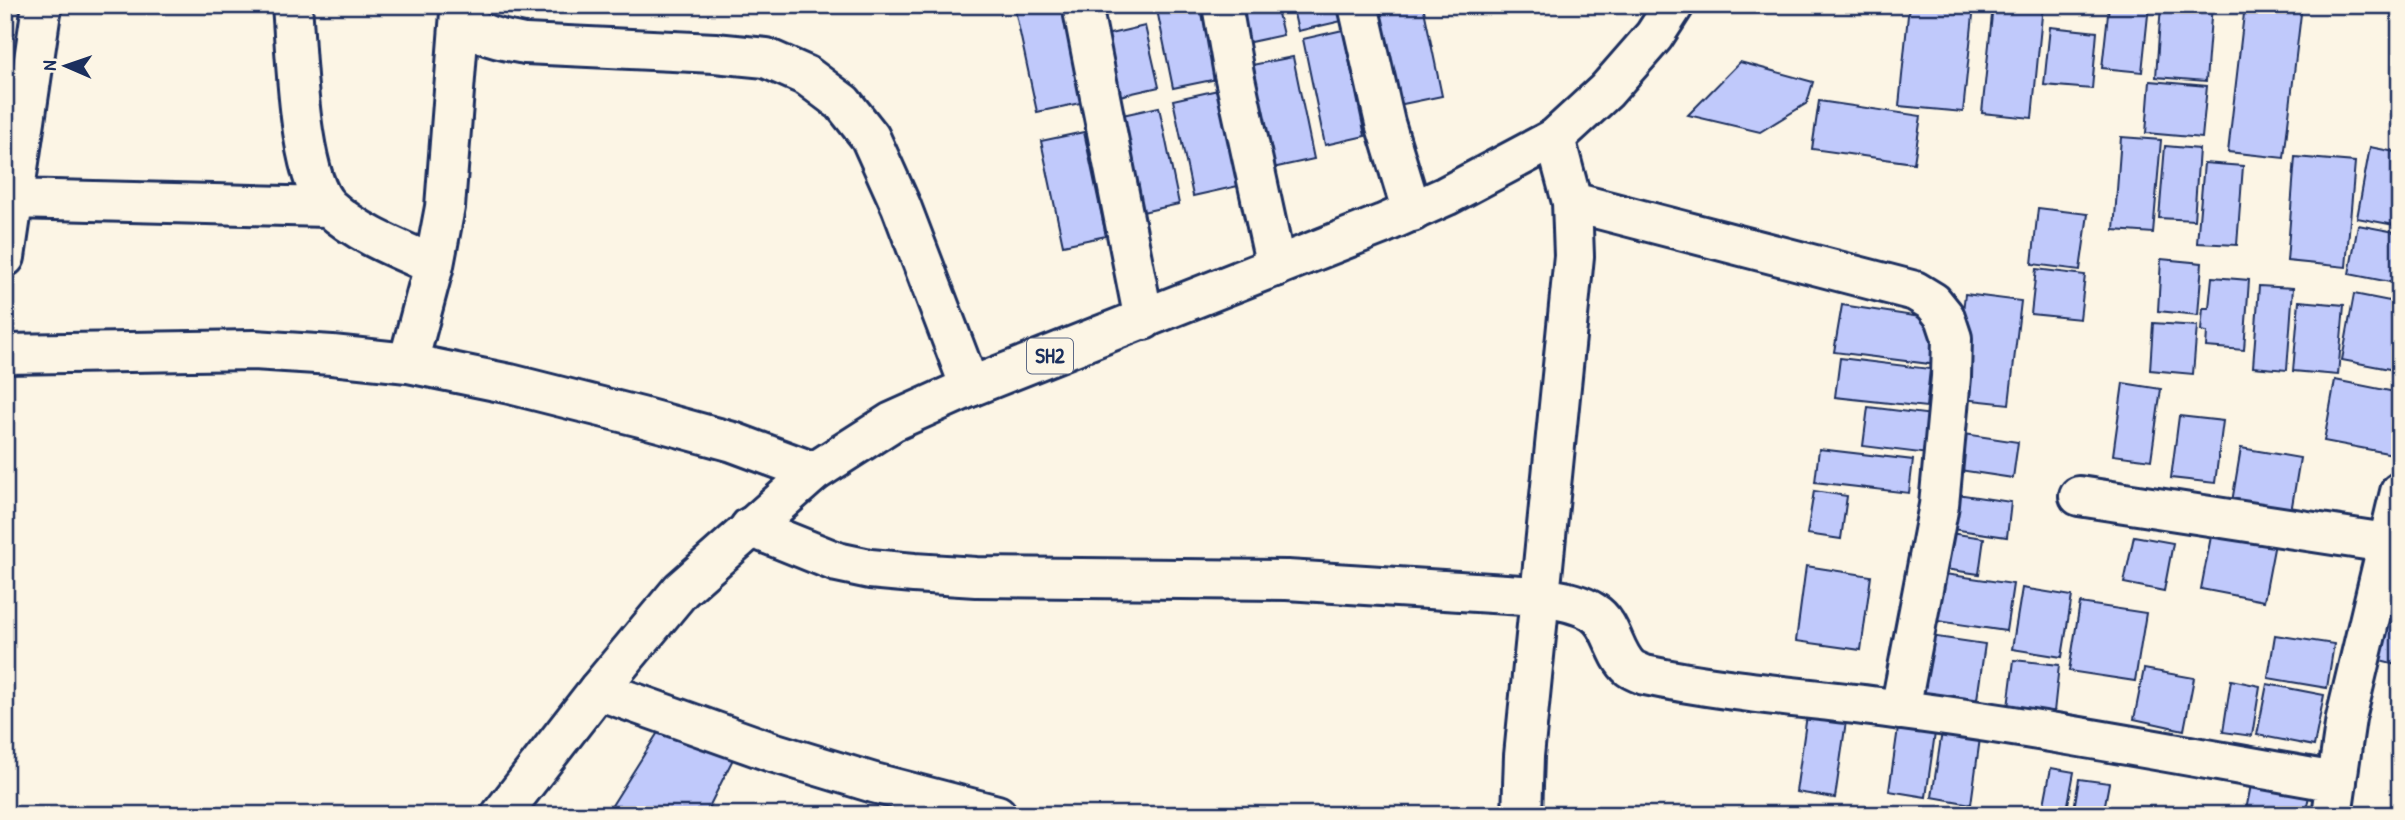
<svg xmlns="http://www.w3.org/2000/svg" width="2405" height="820" viewBox="0 0 2405 820" font-family="'Patrick Hand',sans-serif">
<style>
.building{fill:#c0c9fb;stroke:#1b2f5e;stroke-width:2}
.lines{fill:none;stroke-linecap:round;stroke-linejoin:round}
.minor-casing{stroke:#1b2f5e;stroke-width:44}
.primary-casing{stroke:#1b2f5e;stroke-width:44}
.minor{stroke:#fcf5e5;stroke-width:38}
.primary{stroke:#fcf5e5;stroke-width:38}
.labels{text-anchor:middle;stroke-width:5;stroke-linejoin:round;paint-order:stroke}
.shield{fill:#fcf5e5;stroke:#5e6a86;stroke-width:2}
.shield-label{font-size:21px;font-weight:bold;fill:#1b2f5e}
</style>
<rect width="100%" height="100%" fill="#fcf5e5"/>
<filter id="ink" filterUnits="userSpaceOnUse"><feTurbulence type="fractalNoise" baseFrequency=".0143" numOctaves="2"/><feDisplacementMap in="SourceGraphic" scale="14" xChannelSelector="R" yChannelSelector="G"/><feConvolveMatrix kernelMatrix="1 2 1 2 8 2 1 2 1" color-interpolation-filters="sRGB"/></filter>
<g filter="url(#ink)">
<path class="building" d="M1014 5H1064L1085 102 1037 112Z
M1102 5H1148V6L1105 15Z
M1156 5H1202L1217 79 1173 88Z
M1233 5H1276L1283 35 1241 44Z
M1292 5H1343L1346 20 1298 31Z
M1389 5H1423L1442 96 1398 105 1378 8Z
M1909 5H1974L1963 112 1899 106Z
M1993 5H2043L2032 118 1982 113Z
M2109 5H2149L2142 72 2102 68Z
M2161 5H2212L2206 81 2156 77Z
M2245 5H2302L2284 158 2228 152Z
M1145 26 1159 87 1115 97 1101 36Z
M2050 27 2097 32 2092 89 2044 85Z
M1343 30 1365 136 1325 145 1303 39Z
M1293 57 1314 159 1268 169 1247 66Z
M1740 62 1813 82 1807 103 1760 132 1688 115Z
M2150 81 2207 86 2202 138 2146 133Z
M1218 90 1238 186 1193 196 1173 100Z
M1819 101 1921 116 1914 163 1812 149Z
M1159 107 1179 204 1138 213 1118 116Z
M1084 132 1106 236 1063 245 1041 141Z
M2121 137 2161 140 2153 233 2114 230Z
M2165 146 2199 149 2194 220 2159 218Z
M2370 147 2400 153V226L2357 218Z
M2295 157 2355 162 2346 267 2287 261Z
M2204 163 2243 166 2237 245 2197 243Z
M2038 208 2088 214 2080 270 2032 264Z
M2358 225 2400 233V284L2349 274Z
M2161 259 2202 263 2198 315 2158 311Z
M2036 269 2085 275 2080 319 2031 314Z
M2212 277 2249 280 2244 350 2206 347 2207 332 2201 331 2203 308H2209Z
M2259 286 2293 288 2287 370 2253 367Z
M1965 294 2021 301 2009 404 1953 398Z
M2354 294 2400 303V371L2342 360Z
M2299 301 2344 305 2338 375 2293 371Z
M1842 305 1940 320 1938 365 1834 352Z
M2153 323 2197 326 2193 374 2150 370Z
M1840 358 1930 369 1926 407 1835 397Z
M2335 380 2400 393V419L2393 454 2324 441Z
M2123 383 2161 389 2151 460 2113 455Z
M1868 407 1933 415 1928 454 1863 446Z
M2179 416 2223 421 2215 483 2171 478Z
M1951 432 2018 442 2013 478 1946 468Z
M2241 448 2300 458 2291 512 2232 502Z
M1819 449 1913 460 1909 493 1815 482Z
M1814 491 1847 496 1841 539 1807 534Z
M1950 493 2011 502 2007 537 1945 528Z
M1936 531 1984 538 1979 574 1931 567Z
M2212 531 2275 543 2264 601 2201 589Z
M2134 536 2173 543 2164 591 2124 583Z
M1806 566 1871 576 1861 650 1796 641Z
M1931 572 2013 584 2006 631 1924 619Z
M2022 588 2072 596 2062 657 2012 649Z
M2395 599 2400 600V666L2380 661Z
M2080 603 2146 613 2135 681 2069 671Z
M2275 635 2334 644 2327 688 2268 678Z
M1930 636 1985 644 1976 706 1921 698Z
M2014 660 2059 665 2054 712 2008 707Z
M2144 669 2194 678 2184 730 2134 719Z
M2231 680 2260 686 2252 736 2223 732Z
M2267 684 2324 695 2314 746 2257 735Z
M1807 715 1846 721 1835 798 1796 792Z
M1899 721 1936 726 1926 797 1889 791Z
M1943 725 1981 731 1971 804 1932 797Z
M662 726 736 753 705 815H606Z
M2051 768 2074 772 2066 815H2042Z
M2254 770 2312 782 2305 815H2245Z
M2079 779 2109 783 2103 815H2073Z"/>
<g class="lines">
<g class="minor-casing">
<path id="minor" d="M292 5C296 50 298 180 330 208 360 235 398 249 434 265
M459 5C463 35 502 40 525 44L715 53 766 58 807 76 843 103 870 137 901 206 970 387
M1082 5 1144 320
M1222 5 1234 74 1276 267
M1358 5 1385 123 1412 212
M14 199 328 207
M1572 202 1915 291 1933 302 1945 317 1952 338 1951 377 1939 505 1900 710
M5 257 42 5
M5 354 254 350 332 355 408 363 510 384 641 417 733 442 814 472
M408 363 434 265 445 207 460 13
M2079 496 2386 543
M750 527 837 562 870 569 914 573 976 577 1287 580 1539 596C1557 600 1577 602 1593 612 1613 624 1613 653 1630 668 1634 671 1640 673 1645 675 1730 693 1816 698 1902 710 2048 729 2192 757 2337 782
M598 690 772 752 874 783 997 815
M1522 815 1524 756 1574 256 1572 202 1555 138
M2332 815 2346 718 2400 492"/>
</g>
<g class="primary-casing">
<path id="primary" d="M501 815 598 690 681 590 814 472 892 422 970 387 1383 224 1446 196 1555 138 1606 91 1654 36 1674 5"/>
</g>
<use href="#minor" class="minor"/>
<use href="#primary" class="primary"/>
</g>
</g>
<g class="labels">
<rect class="shield" x="1027" y="338.5" width="46" height="35" rx="5"/>
<g class="shield-label">
<text x="1050" y="363">SH2</text>
</g>
</g>
<rect width="2405" height="820" fill="none" stroke="#fcf5e5" stroke-width="28"/>
<rect x="14" y="14" width="2377" height="792" fill="none" stroke="#1b2f5e" stroke-width="2.5" filter="url(#ink)"/>
<g transform="translate(66 66) rotate(272)" stroke="#fcf5e5" stroke-width="5" paint-order="stroke">
<path d="M0-5L12 26L0 18L-12 26Z" fill="#1b2f5e"/>
<text y="-10" font-size="19" font-weight="bold" text-anchor="middle" fill="#1b2f5e">N</text>
</g>
</svg>
